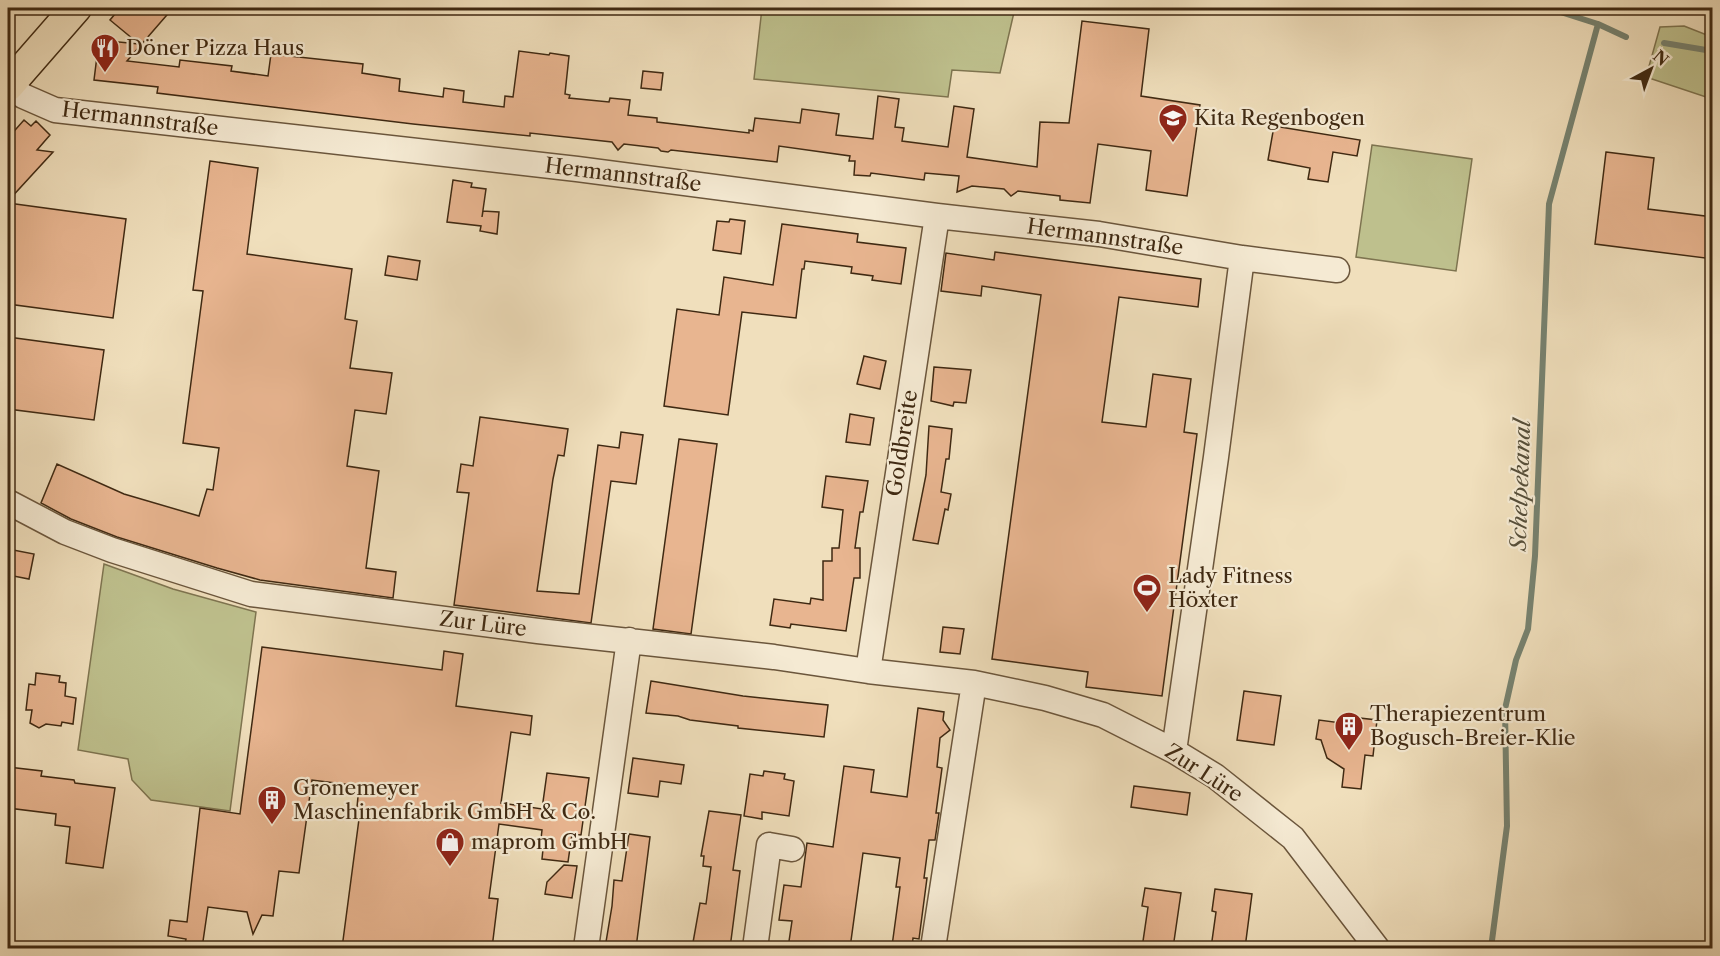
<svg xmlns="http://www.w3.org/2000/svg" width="1720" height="956" viewBox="0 0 1720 956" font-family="'Libre Caslon Text',serif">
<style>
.green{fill:#bec08d;stroke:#7e7450;stroke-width:1.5}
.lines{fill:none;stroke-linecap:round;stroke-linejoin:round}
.stream{stroke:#768270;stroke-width:6}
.building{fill:#e8b590;stroke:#3f2912;stroke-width:1.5}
.minor-casing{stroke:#6b563c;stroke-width:27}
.major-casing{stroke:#3f2912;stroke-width:33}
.minor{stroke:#f5ead3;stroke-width:24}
.major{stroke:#f0dfbc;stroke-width:30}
.labels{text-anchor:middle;stroke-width:4.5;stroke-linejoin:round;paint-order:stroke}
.poi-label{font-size:21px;fill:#3f2912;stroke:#f5ead3;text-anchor:start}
.street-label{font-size:21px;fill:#3f2912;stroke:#f5ead3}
.water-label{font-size:22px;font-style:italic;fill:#564e39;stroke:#f5ead3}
</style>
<rect width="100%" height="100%" fill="#f0dfbc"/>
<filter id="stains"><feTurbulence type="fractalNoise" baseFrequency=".00333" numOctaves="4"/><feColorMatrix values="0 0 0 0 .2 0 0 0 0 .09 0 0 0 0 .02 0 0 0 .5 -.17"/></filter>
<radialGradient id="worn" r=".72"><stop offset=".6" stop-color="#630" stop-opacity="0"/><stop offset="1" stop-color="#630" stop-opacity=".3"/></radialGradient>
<path class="green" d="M762 8H1015L1000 73 952 70 948 97 754 79Z
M1684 26 1712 37V99L1646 77 1660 27Z
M1372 145 1472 159 1456 271 1356 257Z
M104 564 173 589 256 612 230 811 151 800 132 780 128 759 78 750Z"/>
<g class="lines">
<path class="stream" d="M1548 8 1598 24 1626 37
M1664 43 1712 51
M1491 948 1507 826 1505 709 1516 660 1528 629 1535 556 1549 204 1598 24"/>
</g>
<path class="building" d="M120 8H173L127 61 179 67 180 60 232 66 231 71 268 76 271 54 363 64 362 73 400 79 399 91 443 97 444 88 464 91 463 102 504 107 505 96 513 97 519 51 549 55 550 53 569 56 565 94 570 95 569 98 609 102 610 98 630 100 628 115 657 118V122L691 126 749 133V130L753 131 755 118 800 123 802 109 839 114 836 135 873 139 878 96 899 99 895 127 904 128 902 141 948 147 954 106 974 109 967 157 1037 167 1040 122 1069 123 1082 21 1149 29 1141 96 1200 105 1187 196 1146 190 1151 151 1098 144 1090 203 1060 200V196L1018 191 1011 196 1004 189 972 186 957 192 959 176 925 173 924 180 871 173 870 176 854 175 855 161H849L850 156 779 146 777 162 671 150 668 152 661 151 658 148 624 144 618 150 612 142 530 133V136L413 124 157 93 158 87 94 80 99 40 139 44 110 20Z
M643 71 663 73 661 90 641 88Z
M24 120 31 126 36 121 50 135 37 150 53 152 8 201V138Z
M1274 126 1360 140 1357 156 1333 152 1328 182 1308 179 1310 168 1268 160Z
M1606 152 1654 158 1648 209 1713 217V259L1595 244Z
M210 161 258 168 247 254 352 269 345 319 357 321 350 368 392 373 386 414 355 410 347 466 379 471 366 568 396 572 393 598 260 580 217 568 117 537 71 519 41 503 57 464 124 494 199 516 207 489 213 490 219 448 183 443 203 291 193 290Z
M453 180 472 183 471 187 486 189 482 217 483 211 499 212 497 234 480 231 481 226 447 222Z
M8 203 126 219 113 318 8 304Z
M730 219 745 221 741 254 713 250 717 221 729 222Z
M782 224 858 234 857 242 906 248 901 284 872 280 873 276 851 273 852 267 805 261 804 269H802L796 318 742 312 728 415 664 406 677 309 719 315 724 277 773 285Z
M995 252 1201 279 1198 307 1119 297 1102 422 1146 427 1153 374 1191 379 1184 432 1197 434 1162 696 1086 687 1088 672 992 659 1041 295 982 286 981 296 941 291 946 253 994 260Z
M388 256 420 261 417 280 385 275Z
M8 337 104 350 94 420 8 409Z
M864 356 886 361 880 389 857 384Z
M934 367 971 370 966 403 954 402 953 406 931 401Z
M850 414 874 418 870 445 846 442Z
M480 417 568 429 564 456 558 455 553 479 537 591 579 594 598 445 619 448 621 432 643 435 636 484 611 481 591 623 454 605 469 493 457 492 461 464 473 466Z
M929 426 952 429 949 459H946L941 492 951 494 948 510 945 509 938 544 913 540 926 475Z
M679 439 717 444 691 634 653 629Z
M826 476 868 481 863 512H860L855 548H860V578H854L846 631 791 624 790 628 770 625 774 599 810 604 811 598 823 600V561H832V548H839L843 510 822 507Z
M8 549 34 554 29 579 8 575Z
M943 627 964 629 960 654 940 652Z
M262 647 442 670 444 651 463 654 456 706 532 716 530 735 511 732 501 803 542 809 547 773 589 778 581 835 572 834 568 862 542 859 543 849 540 848 542 830 499 824 489 898 498 899 492 948H342L359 819 356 818 359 786 312 780 299 873 279 871 273 916 262 915 253 934 247 912 208 907 202 948H184L186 939 168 936 170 920 187 922 200 808 240 814Z
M36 673 60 676 59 682 66 683 65 696 76 698 73 724 62 722 61 726 46 724 39 728 30 723 32 710H26L29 684 35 685Z
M651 681 743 696 828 705 824 737 738 728V726L690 720 678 716 646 713Z
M1244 691 1281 696 1274 745 1237 740Z
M918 708 944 712 943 720 950 730 940 738 937 767 942 768 936 813H939L935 840H929L924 878H927L919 939 913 938 912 948 892 946 900 887H896L900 858 863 853 850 948H788L792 921 779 920 784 885 801 887 807 843 833 847 844 766 874 770 871 792 907 797Z
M1342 716 1377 720 1373 756 1365 755 1361 789 1342 787 1344 769 1327 758 1321 740 1316 739 1319 720 1341 723Z
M633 758 684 765 681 784 660 781 658 797 628 793Z
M8 767 42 771 41 776 74 780 75 783 115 788 103 868 66 863 70 827 55 825 56 814 8 808Z
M764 771 785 774 784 779 794 781 789 816 762 812V819L744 816 750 774 763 776Z
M1134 786 1190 793 1187 815 1131 807Z
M709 811 741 815 733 870 740 871 730 948H692L700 903 706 904 711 867 703 866 704 856H701Z
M629 834 650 837 636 948H605L612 906 614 880 622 881Z
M564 865 577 866 572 898 545 894 547 882Z
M1145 888 1181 893 1173 948H1142L1148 907 1142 906Z
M1215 889 1252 894 1245 948H1211L1216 912 1212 911Z"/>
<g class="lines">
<g class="minor-casing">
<path id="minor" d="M9 84 23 96 55 110 577 169 937 216 1099 234 1242 258 1337 270
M8 502 65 532 112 550 251 594 538 631 774 657 868 671 974 683 1045 698 1103 715 1174 751 1215 776 1293 838 1377 948
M868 671 937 216
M1174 751 1216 457 1242 258
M586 948 629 640
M755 948 769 845 792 849
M933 948 974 683"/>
</g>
<g class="major-casing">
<path id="major" d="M8 86 76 8"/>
</g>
<use href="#minor" class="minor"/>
<use href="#major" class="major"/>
</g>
<defs>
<g id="restaurant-pin" transform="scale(1.5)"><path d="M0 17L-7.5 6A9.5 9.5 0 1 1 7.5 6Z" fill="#8f2418" stroke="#f5ead3"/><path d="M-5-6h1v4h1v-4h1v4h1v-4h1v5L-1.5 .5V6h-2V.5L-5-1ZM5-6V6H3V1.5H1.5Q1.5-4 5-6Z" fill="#fff"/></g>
<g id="school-pin" transform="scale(1.5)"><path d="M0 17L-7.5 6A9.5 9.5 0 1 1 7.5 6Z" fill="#8f2418" stroke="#f5ead3"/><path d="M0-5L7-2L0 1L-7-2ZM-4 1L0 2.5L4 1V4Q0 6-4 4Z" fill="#fff"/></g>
<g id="stadium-pin" transform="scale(1.5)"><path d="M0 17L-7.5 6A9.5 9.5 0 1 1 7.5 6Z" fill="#8f2418" stroke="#f5ead3"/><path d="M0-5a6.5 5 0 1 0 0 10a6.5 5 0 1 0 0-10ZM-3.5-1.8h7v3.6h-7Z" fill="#fff"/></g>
<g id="building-pin" transform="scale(1.5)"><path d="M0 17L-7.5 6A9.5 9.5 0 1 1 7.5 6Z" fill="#8f2418" stroke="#f5ead3"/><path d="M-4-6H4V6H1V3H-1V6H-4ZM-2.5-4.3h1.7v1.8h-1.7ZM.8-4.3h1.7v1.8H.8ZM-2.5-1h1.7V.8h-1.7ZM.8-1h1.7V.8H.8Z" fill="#fff"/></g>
<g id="shop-pin" transform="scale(1.5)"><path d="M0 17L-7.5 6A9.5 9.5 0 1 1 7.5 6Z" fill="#8f2418" stroke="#f5ead3"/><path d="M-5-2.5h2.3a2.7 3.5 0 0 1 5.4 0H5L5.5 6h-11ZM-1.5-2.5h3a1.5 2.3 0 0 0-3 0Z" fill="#fff"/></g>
</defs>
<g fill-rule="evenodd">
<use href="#restaurant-pin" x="105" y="48"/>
<use href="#school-pin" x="1173" y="118"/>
<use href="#stadium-pin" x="1147" y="588"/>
<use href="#building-pin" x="1349" y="726"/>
<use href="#building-pin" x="272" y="800"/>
<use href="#shop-pin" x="450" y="842"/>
</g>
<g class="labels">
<g class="poi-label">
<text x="126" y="55">Döner Pizza Haus</text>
<text x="1194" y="125">Kita Regenbogen</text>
<text x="1168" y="583">Lady Fitness<tspan x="1168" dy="24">Höxter</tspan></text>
<text x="1370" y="721">Therapiezentrum<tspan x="1370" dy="24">Bogusch-Breier-Klie</tspan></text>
<text x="293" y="795">Gronemeyer<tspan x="293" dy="24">Maschinenfabrik GmbH &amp; Co.</tspan></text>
<text x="471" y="849">maprom GmbH</text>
</g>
<g class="street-label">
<text transform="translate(140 119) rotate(7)" y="7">Hermannstraße</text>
<text transform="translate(623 175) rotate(7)" y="7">Hermannstraße</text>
<text transform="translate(1105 237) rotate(8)" y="7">Hermannstraße</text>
<text transform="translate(902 443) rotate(-81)" y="7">Goldbreite</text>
<text transform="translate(483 624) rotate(7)" y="7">Zur Lüre</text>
<text transform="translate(1204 773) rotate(33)" y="7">Zur Lüre</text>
</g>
<g class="water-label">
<text transform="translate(1520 485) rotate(-88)" y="8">Schelpekanal</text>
</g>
</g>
<rect width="1720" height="956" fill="none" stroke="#f0dfbc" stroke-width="30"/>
<rect x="9" y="9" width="1702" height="938" fill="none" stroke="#3f2912" stroke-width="3"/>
<rect x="15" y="15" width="1690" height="926" fill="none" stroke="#3f2912" stroke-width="1.5"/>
<g transform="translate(1651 69) rotate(41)" stroke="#f5ead3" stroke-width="4.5" paint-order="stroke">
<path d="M0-4.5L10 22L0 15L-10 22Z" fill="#3f2912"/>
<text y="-9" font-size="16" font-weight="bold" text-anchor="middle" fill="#3f2912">N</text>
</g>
<rect width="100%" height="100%" filter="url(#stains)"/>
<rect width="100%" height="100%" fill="url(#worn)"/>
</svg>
